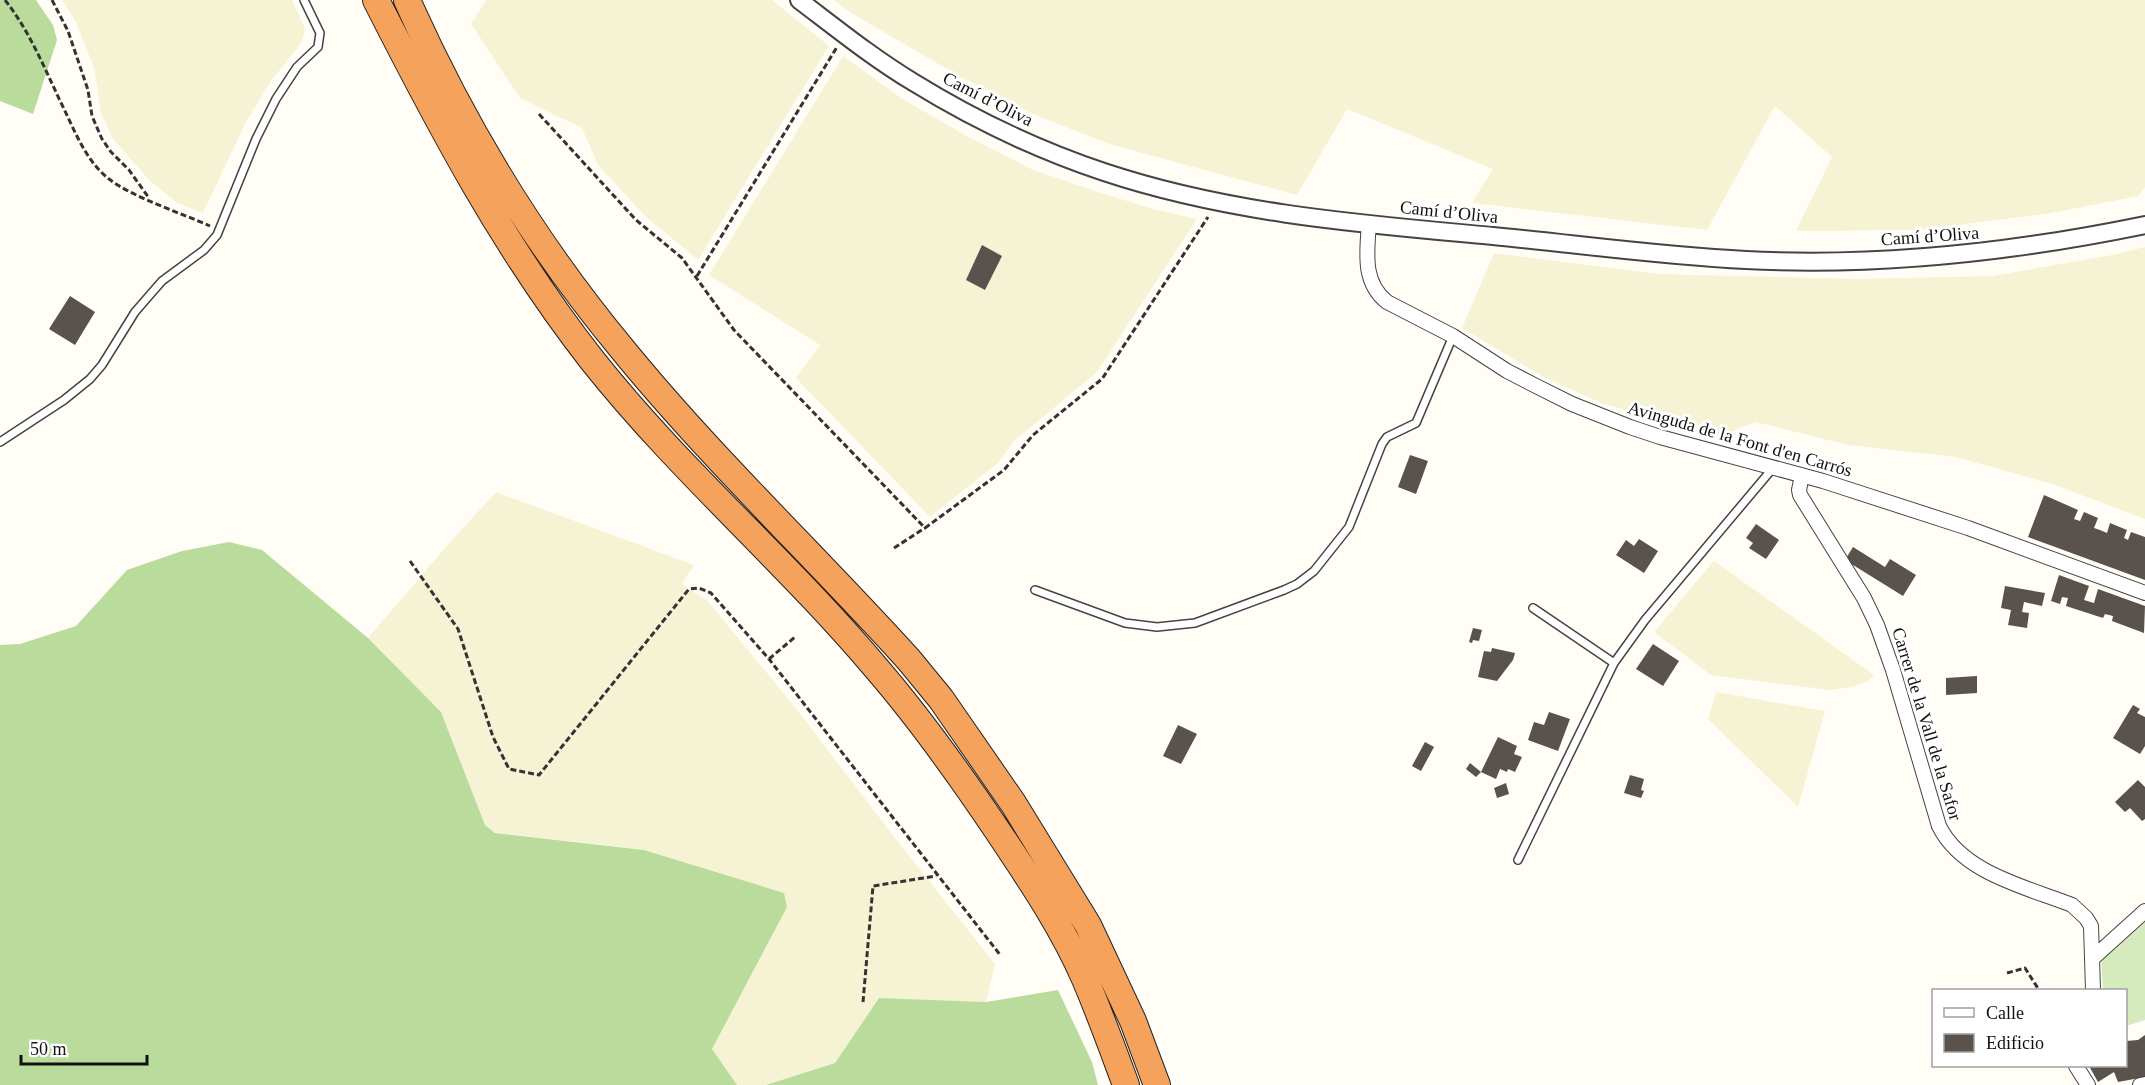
<svg xmlns="http://www.w3.org/2000/svg" width="2145" height="1085" viewBox="0 0 2145 1085" font-family="'Times New Roman',serif">
<style>
.farmland{fill:#f6f3d4}
.green{fill:#d5ebbd}
.forest{fill:#b9dc9c}
.building{fill:#5a524d}
.lines{fill:none;stroke-linecap:round;stroke-linejoin:round}
.service-casing{stroke:#444;stroke-width:10}
.minor-casing{stroke:#444;stroke-width:16}
.tertiary-casing{stroke:#444;stroke-width:20}
.motorway-casing{stroke:#222;stroke-width:28}
.path{stroke:#333;stroke-width:3;stroke-dasharray:6 3;stroke-linecap:butt}
.service{stroke:#fff;stroke-width:7}
.minor{stroke:#fff;stroke-width:14}
.tertiary{stroke:#fff;stroke-width:16}
.motorway{stroke:#f5a25d;stroke-width:26}
.labels{text-anchor:middle;stroke-width:6;stroke-linejoin:round;paint-order:stroke}
.street-label{font-size:18px;fill:#111;stroke:#fff}
</style>
<rect width="100%" height="100%" fill="#fffdf5"/>
<path class="farmland" d="M62 0H292L305 28 302 42 271 81 246 122 203 213 177 203 151 182 113 139 101 114 94 68 76 22Z
M486 0H772L829 46 698 260 645 216 598 165 582 128 520 98 471 24Z
M834 0H2145V187L2139 196 2046 214 1919 230 1796 231 1832 157 1775 106 1707 230 1472 203 1493 169 1347 109 1297 195 1109 144 1035 115 959 76 848 11Z
M843 56 901 98 965 135 1031 169 1095 191 1153 209 1197 219 1097 372 1013 442 998 463 930 517 796 378 820 345 709 275Z
M2145 247V519L2055 485 1956 457 1848 445 1756 422 1740 428 1723 437 1601 403 1542 376 1462 328 1494 253 1658 274 1858 279 1993 276 2112 255Z
M496 492 694 565 682 584 707 600 798 711 892 834 995 964 986 1002 879 998 835 1063 766 1085H737L712 1049 784 893 640 849 496 833 485 825 441 712 368 638 445 548Z
M1714 561 1874 675 1868 681 1856 686 1831 690 1711 675 1654 632Z
M1716 692 1825 711 1798 807 1708 719Z"/>
<path class="green" d="M2145 918V1020L2126 1026V990H2103L2101 957Z"/>
<path class="forest" d="M0 0H36L53 25 57 40 33 114 0 101Z
M229 542 262 550 368 638 441 712 485 825 495 833 644 850 784 893 787 907 712 1049 737 1085H0V645L20 644 76 626 127 570 182 551Z
M1058 990 1092 1062 1098 1085H766L835 1063 879 998 986 1002Z"/>
<path class="building" d="M982 245 1002 256 985 290 966 280Z
M70 296 95 312 75 345 49 329Z
M1410 455 1428 461 1416 494 1398 487Z
M2044 495 2078 510 2074 519 2080 521 2084 512 2098 518 2094 528 2100 530 2107 533 2110 523 2127 530 2124 538 2128 540 2131 532 2145 537V580L2028 537Z
M1756 524 1779 540 1766 559 1749 548 1753 543 1746 538Z
M1639 539 1658 551 1644 573 1616 555 1626 540 1634 546Z
M1853 547 1885 567 1890 559 1916 575 1903 596 1845 560Z
M2059 575 2089 586 2084 600 2094 603 2098 589 2145 606 2144 633 2112 621 2113 616 2105 614 2103 618 2066 606 2068 598 2062 597 2060 604 2051 601Z
M2005 586 2045 593 2042 606 2024 602 2022 612 2029 613 2027 628 2008 625 2011 610 2001 608Z
M1473 628 1482 630 1479 641 1473 640 1472 643 1469 642Z
M1653 644 1679 661 1663 686 1636 669Z
M1492 648 1515 653 1513 660 1497 681 1478 677 1484 651 1491 652Z
M1977 676V693L1946 695V678Z
M2133 705 2140 709 2137 713 2145 717V746L2140 754 2113 738Z
M1549 712 1570 719 1558 751 1528 740 1534 722 1544 725Z
M1178 725 1197 734 1181 764 1163 756Z
M1498 737 1517 746 1514 754 1522 757 1515 772 1508 769 1507 772 1500 769 1496 779 1481 772Z
M1425 742 1434 747 1421 771 1412 766Z
M1470 763 1481 772 1476 777 1466 769Z
M1630 775 1644 779 1641 790 1644 791 1641 798 1624 793Z
M2138 780 2145 787V819L2142 821 2130 808 2125 812 2115 802Z
M1506 783 1509 794 1497 798 1494 788Z
M2145 1035V1077L2118 1082 2114 1072 2098 1082 2089 1066H2126V1041L2138 1040Z"/>
<g class="lines">
<g class="service-casing">
<path id="service" d="M0 442 64 400 90 379 102 365 135 312 148 297 162 281 204 250 217 235 256 139 276 99 297 67 318 47 320 33 304 0
M1035 590 1125 623 1157 627 1195 623 1284 590 1297 584 1314 571 1349 527 1382 444 1387 437 1416 423 1453 336
M1533 608 1614 663
M1518 860 1614 663 1645 620 1773 468"/>
</g>
<g class="minor-casing">
<path id="minor" d="M1369 223C1367 252 1362 282 1387 302L1453 336 1507 371 1536 386 1572 404 1630 427 1660 437 1823 481 1968 528 2145 593
M1802 475 1799 490 1800 495 1864 598 1877 625 1893 670 1939 826C1962 873 2026 887 2072 905L2086 918 2091 926 2093 990
M2093 958 2145 911
M2076 1066 2088 1085
M2140 1085 2145 1084"/>
</g>
<g class="tertiary-casing">
<path id="tertiary" d="M799 0C836 28 873 58 913 82 973 119 1038 150 1104 172 1230 214 1362 224 1493 236 1577 244 1661 256 1746 260 1880 267 2014 252 2145 225"/>
</g>
<g class="motorway-casing">
<path id="motorway" d="M376 0C440 126 505 249 592 360 679 470 787 562 877 669 921 720 960 775 997 830 1029 878 1062 926 1085 979 1100 1014 1113 1050 1126 1085
M407 0C463 126 535 244 623 350 712 459 815 556 909 660L941 699 1013 803 1088 925 1133 1021 1157 1085"/>
</g>
<path class="path" d="M5 0C31 33 46 72 64 109 76 134 87 162 109 179 132 197 181 213 210 226
M52 0 68 31 88 90 92 116 102 139 111 152 129 170 149 198
M539 114 636 220 682 258 734 330 925 528 1004 470 1033 435 1102 379 1208 217
M697 276 837 47
M894 548 925 528
M410 561 458 629 493 737 509 769 539 775 689 589 699 588 711 593 769 659 1001 956
M769 659 795 637
M2007 973 2025 968 2039 990
M863 1002 873 886 936 876"/>
<use href="#service" class="service"/>
<use href="#minor" class="minor"/>
<use href="#tertiary" class="tertiary"/>
<use href="#motorway" class="motorway"/>
</g>
<g class="labels">
<g class="street-label">
<text transform="translate(988 99) rotate(27)" y="6">Camí d’Oliva</text>
<text transform="translate(1449 212) rotate(6)" y="6">Camí d’Oliva</text>
<text transform="translate(1930 236) rotate(-4)" y="6">Camí d’Oliva</text>
<text transform="translate(1740 439) rotate(16)" y="6">Avinguda de la Font d'en Carrós</text>
<text transform="translate(1927 724) rotate(73)" y="6">Carrer de la Vall de la Safor</text>
</g>
</g>
<rect x="1932" y="989" width="195" height="78" fill="#ffffff" stroke="#a0a0a0" stroke-width="1.5"/>
<rect x="1944" y="1008" width="30" height="9" fill="#ffffff" stroke="#a0a0a0" stroke-width="1.5"/>
<text x="1986" y="1019" font-size="18" fill="#111111">Calle</text>
<rect x="1944" y="1034" width="30" height="18" fill="#5a524d" stroke="#a0a0a0" stroke-width="1.5"/>
<text x="1986" y="1049" font-size="18" fill="#111111">Edificio</text>
<path d="M21 1055v9h126v-9" fill="none" stroke="#111111" stroke-width="3"/>
<text x="30" y="1055" font-size="18" fill="#111111" stroke="#ffffff" stroke-width="4.5" paint-order="stroke">50 m</text>
</svg>
